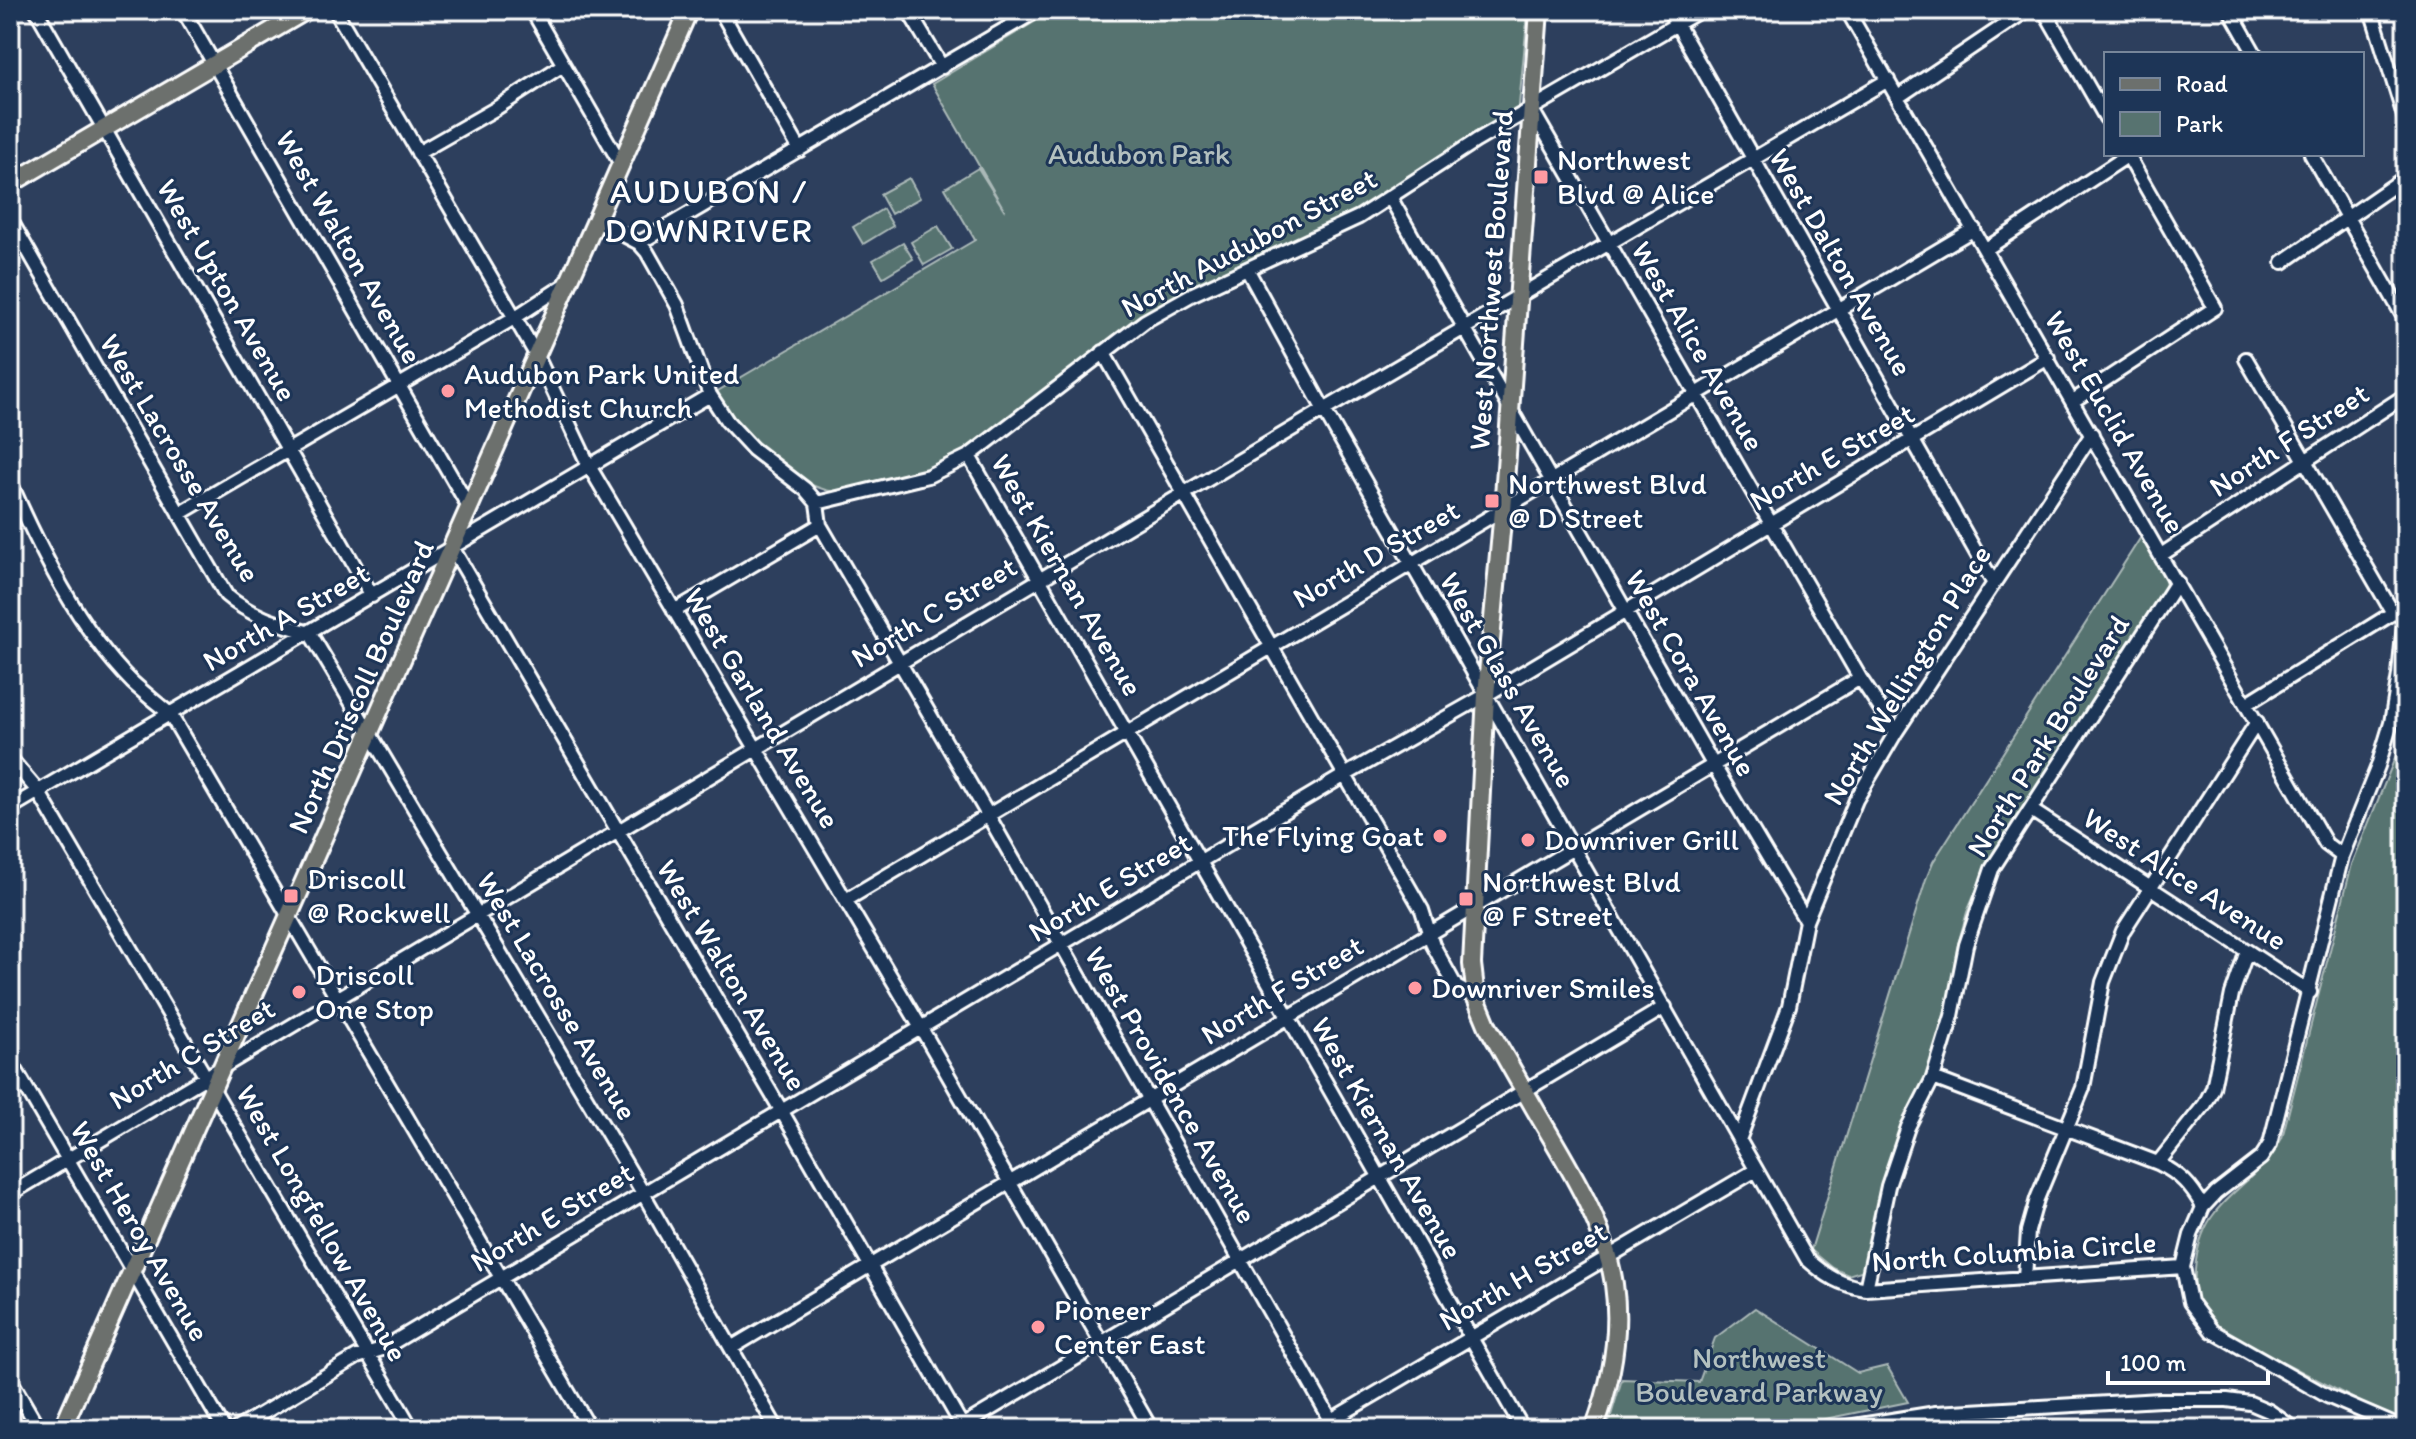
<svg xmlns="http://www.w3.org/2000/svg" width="2416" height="1439" viewBox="0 0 2416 1439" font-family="Itim,sans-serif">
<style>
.green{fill:#577370;stroke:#abb9b8;stroke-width:2}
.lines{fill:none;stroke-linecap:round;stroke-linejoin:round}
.minor-casing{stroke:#fff;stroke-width:18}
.major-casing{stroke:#fff;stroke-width:22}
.minor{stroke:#1d3557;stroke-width:12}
.major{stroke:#6c706d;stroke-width:16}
.poi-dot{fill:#ff9aa2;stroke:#1d3557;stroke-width:3}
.labels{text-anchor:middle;stroke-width:6;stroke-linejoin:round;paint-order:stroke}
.park-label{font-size:30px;fill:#b3c0bf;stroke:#1d3557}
.poi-label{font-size:30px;fill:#fff;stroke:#1d3557;text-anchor:start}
.street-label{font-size:30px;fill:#fff;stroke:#1d3557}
.quarter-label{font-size:34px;letter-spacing:2px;fill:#fff;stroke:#1d3557}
</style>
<rect width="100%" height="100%" fill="#2d3f5d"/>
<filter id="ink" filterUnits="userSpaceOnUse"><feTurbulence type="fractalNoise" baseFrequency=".0125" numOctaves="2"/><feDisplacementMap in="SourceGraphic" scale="16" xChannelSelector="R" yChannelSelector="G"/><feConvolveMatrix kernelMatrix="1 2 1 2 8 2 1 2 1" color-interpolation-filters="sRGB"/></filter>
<g filter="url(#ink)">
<path class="green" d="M1054 10H1528L1519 105 1517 110 1462 142 1389 194 1333 226 1199 285 1006 425 949 462 927 471 834 492C786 483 741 431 716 392L975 240 945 188 978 168 1005 211 932 84Z
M909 178 920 198 891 214 880 194Z
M883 209 893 226 863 244 853 227Z
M938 226 952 249 924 265 911 242Z
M903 243 913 259 883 277 873 260Z
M2141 537 2165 579 2166 587 1987 866 1967 912 1957 948 1947 1009 1929 1071 1903 1122 1885 1173 1866 1264 1861 1271 1848 1275 1833 1268 1811 1250 1926 879 1933 862Z
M2406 709V1426L2220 1329C2198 1311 2193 1298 2195 1270 2201 1194 2251 1195 2282 1138L2352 864 2401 743Z
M1755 1308 1858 1373 1887 1366 1908 1402 1825 1419 1799 1429H1607L1622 1379 1699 1382 1715 1338Z"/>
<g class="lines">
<g class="minor-casing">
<path id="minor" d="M36 10 372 596
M183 10 470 509
M335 10 537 356 589 466 921 1028 1151 1429
M532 10 622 166
M720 10 800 150
M908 10 942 67
M1669 10 1993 582
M1847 10 2326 844 2342 856
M2044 10 2106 118
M2230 10 2255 54
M2371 10 2406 122
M1898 97 2027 10
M1531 108 1860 678 1896 732
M418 153 495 109 563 65
M2311 154 2406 321
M1391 199 1714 766 1806 921
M10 219 226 595C250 616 279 624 310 633L643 1193 777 1429
M597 221 639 243 647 252 677 305 710 395 727 421 753 449 805 489 817 503 820 525 988 815 1336 1429
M639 243 1038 10
M1986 249 2130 154
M2283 262 2406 177
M1247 269 1324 410 1807 1259C1826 1276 1840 1285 1866 1289L2183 1267
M1103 352 1422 910 1433 945 1456 987 1476 998
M2246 359 2393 613 2405 614
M2073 401 2215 308 2127 154
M969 456 1523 1429
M10 482C40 550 79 629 132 682 144 693 158 704 170 714L590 1429
M817 503 928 476 969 456 1145 321 1193 294 1359 217 1476 141 1701 10
M179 514 514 318 568 283
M453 549 781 1110 964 1429
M2161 555 2406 395
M674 611 820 525
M2246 704 2393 613
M10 758 38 791 412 1429
M10 808 710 395
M2031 810 2310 992
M846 900 1974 229
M10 1060 224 1429
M1933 1078 2158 1163C2180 1174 2191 1185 2203 1207
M1739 1140 1789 1006 1806 921 1856 800 1896 732 2092 434
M2158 1163 2205 1104 2213 1088 2232 994 2247 951
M10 1194 1324 410 1888 80
M2025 1278 2028 1231 2037 1199 2083 1088 2103 982 2123 931 2257 722
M1866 1289 1888 1186 1908 1127 1933 1078 1952 1016 1966 945 1992 869 2177 582
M731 1348 1860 678
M10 1379 39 1429
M236 1429 357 1357 382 1349 1345 775 1486 695 2048 358
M957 1429 1665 1007
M1316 1429 1756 1170
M1835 1429 1936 1413 2160 1400H2227L2250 1403 2269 1411 2294 1429
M2404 1429 2327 1396 2212 1331 2190 1302 2183 1267 2191 1235 2203 1207 2216 1193 2261 1158 2270 1144 2342 856 2378 766 2391 723 2399 675 2406 604"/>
</g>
<g class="major-casing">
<path id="major" d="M1539 10 1503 510 1486 695 1472 964 1476 998 1488 1027C1507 1060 1526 1094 1546 1128 1575 1177 1605 1227 1614 1284 1621 1333 1611 1384 1594 1429
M10 184 307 10
M62 1429 689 10"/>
</g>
<use href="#minor" class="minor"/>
<use href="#major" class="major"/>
</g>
</g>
<g class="poi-dot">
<rect x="1533" y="169" width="16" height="16" rx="4"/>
<circle cx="448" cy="391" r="8"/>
<rect x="1484" y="493" width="16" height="16" rx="4"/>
<circle cx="1440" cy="836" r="8"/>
<circle cx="1528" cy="840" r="8"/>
<rect x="283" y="888" width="16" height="16" rx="4"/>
<rect x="1458" y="891" width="16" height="16" rx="4"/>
<circle cx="1415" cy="988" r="8"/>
<circle cx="299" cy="992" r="8"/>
<circle cx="1038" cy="1327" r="8"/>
</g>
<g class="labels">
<g class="park-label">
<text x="1139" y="164">Audubon Park</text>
<text x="1759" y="1368">Northwest<tspan x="1759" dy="34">Boulevard Parkway</tspan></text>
</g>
<g class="poi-label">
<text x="1557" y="170">Northwest<tspan x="1557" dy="34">Blvd @ Alice</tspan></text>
<text x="464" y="384">Audubon Park United<tspan x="464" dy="34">Methodist Church</tspan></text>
<text x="1508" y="494">Northwest Blvd<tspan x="1508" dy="34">@ D Street</tspan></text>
<text x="1424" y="846" text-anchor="end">The Flying Goat</text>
<text x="1544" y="850">Downriver Grill</text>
<text x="307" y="889">Driscoll<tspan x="307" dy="34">@ Rockwell</tspan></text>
<text x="1482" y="892">Northwest Blvd<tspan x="1482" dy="34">@ F Street</tspan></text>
<text x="315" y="985">Driscoll<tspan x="315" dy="34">One Stop</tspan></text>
<text x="1431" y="998">Downriver Smiles</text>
<text x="1054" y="1320">Pioneer<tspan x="1054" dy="34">Center East</tspan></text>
</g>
<g class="street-label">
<text transform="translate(1249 243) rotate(-28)" y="10">North Audubon Street</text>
<text transform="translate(349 247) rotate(60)" y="10">West Walton Avenue</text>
<text transform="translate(1841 262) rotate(60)" y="10">West Dalton Avenue</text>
<text transform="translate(1491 280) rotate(-86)" y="10">West Northwest Boulevard</text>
<text transform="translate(227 290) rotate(60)" y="10">West Upton Avenue</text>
<text transform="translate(1698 346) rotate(60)" y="10">West Alice Avenue</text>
<text transform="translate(2115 422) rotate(60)" y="10">West Euclid Avenue</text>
<text transform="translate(2289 440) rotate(-33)" y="10">North F Street</text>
<text transform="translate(1832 457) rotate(-30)" y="10">North E Street</text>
<text transform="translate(180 458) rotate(59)" y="10">West Lacrosse Avenue</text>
<text transform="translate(1376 554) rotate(-30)" y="10">North D Street</text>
<text transform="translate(1067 575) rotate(60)" y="10">West Kiernan Avenue</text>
<text transform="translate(934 612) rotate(-31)" y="10">North C Street</text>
<text transform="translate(286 617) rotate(-30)" y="10">North A Street</text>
<text transform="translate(1691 673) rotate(60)" y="10">West Cora Avenue</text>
<text transform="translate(1907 675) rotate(-59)" y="10">North Wellington Place</text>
<text transform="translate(1508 680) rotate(60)" y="10">West Glass Avenue</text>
<text transform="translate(361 687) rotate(-66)" y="10">North Driscoll Boulevard</text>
<text transform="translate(762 708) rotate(59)" y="10">West Garland Avenue</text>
<text transform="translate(2048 736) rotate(-58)" y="10">North Park Boulevard</text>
<text transform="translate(2185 879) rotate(33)" y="10">West Alice Avenue</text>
<text transform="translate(1110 887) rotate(-31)" y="10">North E Street</text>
<text transform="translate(732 975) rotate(59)" y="10">West Walton Avenue</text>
<text transform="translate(1282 990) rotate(-31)" y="10">North F Street</text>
<text transform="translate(557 996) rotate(59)" y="10">West Lacrosse Avenue</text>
<text transform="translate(192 1054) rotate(-31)" y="10">North C Street</text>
<text transform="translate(1171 1085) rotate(60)" y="10">West Providence Avenue</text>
<text transform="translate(1387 1138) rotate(60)" y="10">West Kiernan Avenue</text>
<text transform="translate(552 1217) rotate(-31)" y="10">North E Street</text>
<text transform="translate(322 1223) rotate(60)" y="10">West Longfellow Avenue</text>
<text transform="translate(140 1231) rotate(60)" y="10">West Heroy Avenue</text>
<text transform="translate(2014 1252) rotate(-4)" y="10">North Columbia Circle</text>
<text transform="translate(1523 1276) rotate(-30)" y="10">North H Street</text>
</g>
<g class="quarter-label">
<text x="709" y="203">AUDUBON /<tspan x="709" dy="39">DOWNRIVER</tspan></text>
</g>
</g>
<rect width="2416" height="1439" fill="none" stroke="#1d3557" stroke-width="40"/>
<rect x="20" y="20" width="2376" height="1399" fill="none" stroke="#fff" stroke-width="3" filter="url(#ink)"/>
<rect x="2104" y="52" width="260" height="104" fill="#1d3557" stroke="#77869a" stroke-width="2"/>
<rect x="2120" y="78" width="40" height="12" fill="#6c706d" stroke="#77869a" stroke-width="2"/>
<text x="2176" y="92" font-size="24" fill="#ffffff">Road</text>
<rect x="2120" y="112" width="40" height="24" fill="#577370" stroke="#77869a" stroke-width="2"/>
<text x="2176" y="132" font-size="24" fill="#ffffff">Park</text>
<path d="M2108 1371v12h160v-12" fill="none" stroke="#ffffff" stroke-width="4"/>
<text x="2120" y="1371" font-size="24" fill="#ffffff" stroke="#1d3557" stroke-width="6" paint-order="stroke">100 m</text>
</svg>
